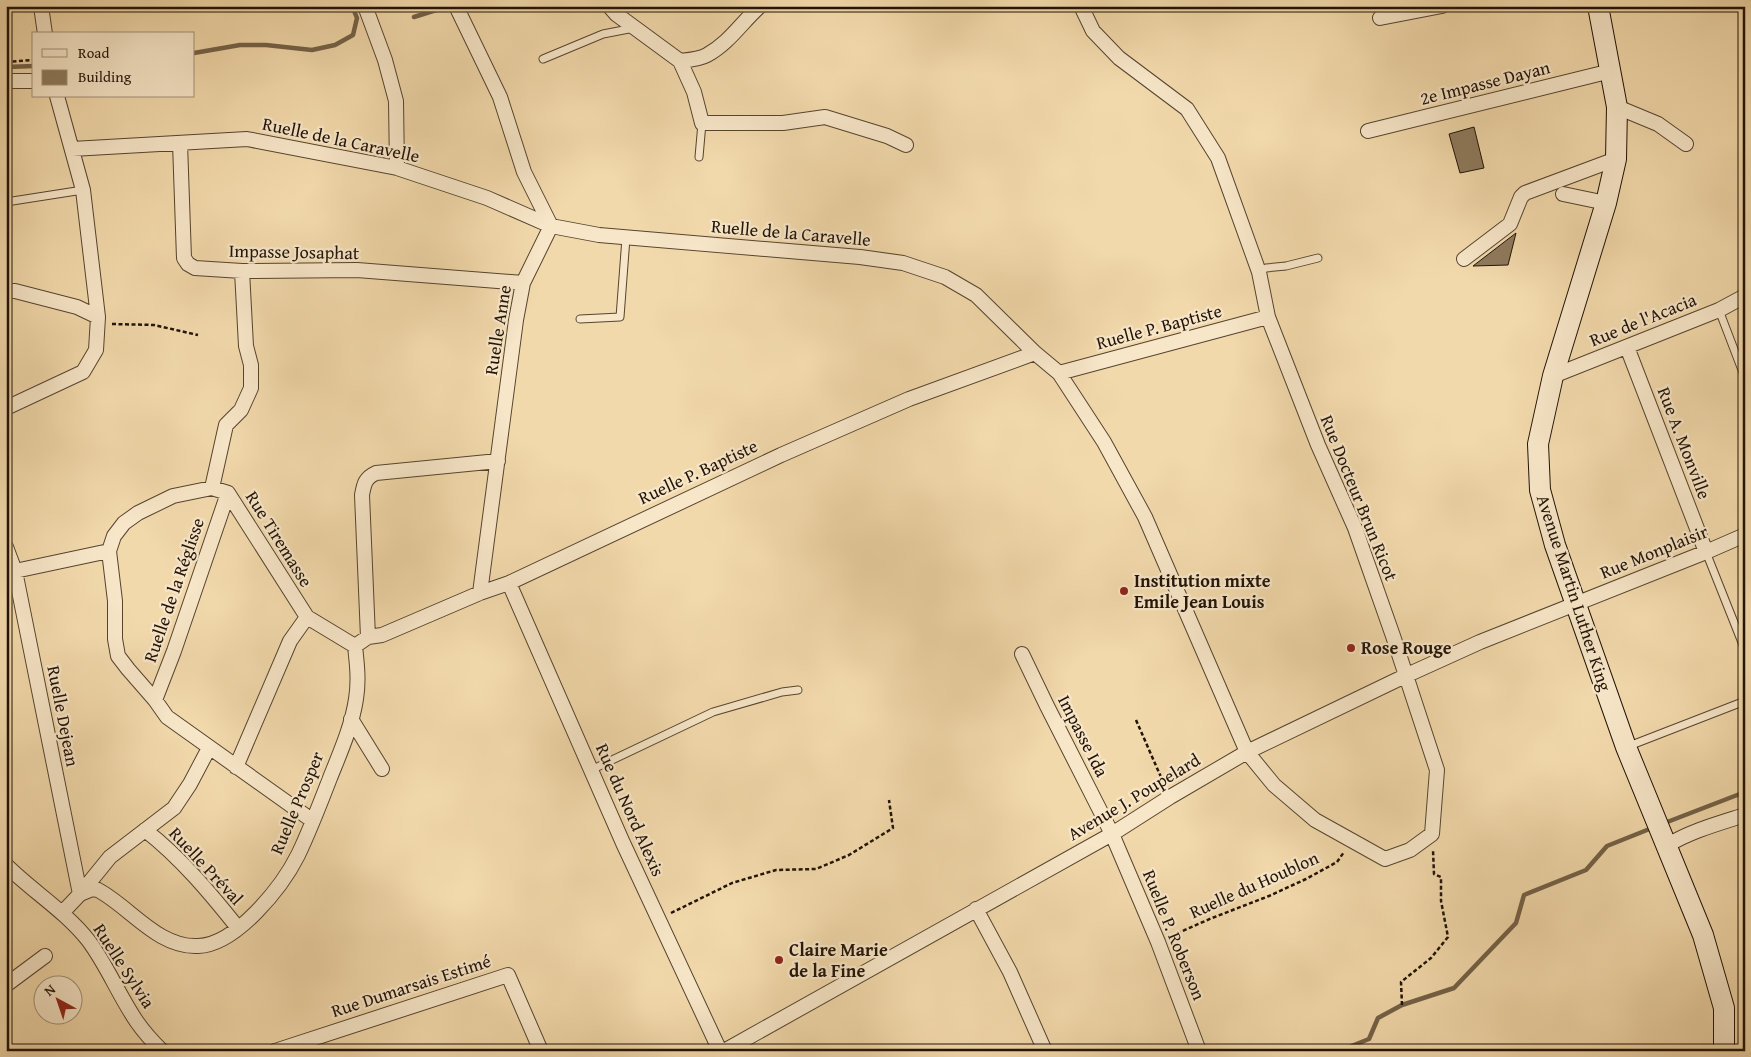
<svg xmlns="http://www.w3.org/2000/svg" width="1751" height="1057" viewBox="0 0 1751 1057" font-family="'Gentium Book Plus',serif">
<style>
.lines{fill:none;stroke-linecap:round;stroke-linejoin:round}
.stream{stroke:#746248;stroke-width:4.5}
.building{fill:#8e7a5c;stroke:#211307}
.lane-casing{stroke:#554430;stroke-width:9}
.street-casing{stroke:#554430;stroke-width:16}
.secondary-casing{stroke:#211307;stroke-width:22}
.path{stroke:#211307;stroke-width:2.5;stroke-dasharray:4 2.5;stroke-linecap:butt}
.lane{stroke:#f7e6c8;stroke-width:7}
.street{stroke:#f7e6c8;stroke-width:14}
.secondary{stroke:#f7e6c8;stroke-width:20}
.poi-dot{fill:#8f2418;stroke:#f7e6c8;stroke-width:2}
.labels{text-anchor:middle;stroke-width:4.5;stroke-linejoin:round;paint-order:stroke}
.street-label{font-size:18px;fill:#211307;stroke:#f7e6c8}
.poi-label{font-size:18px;font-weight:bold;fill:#211307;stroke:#f7e6c8;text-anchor:start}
</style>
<rect width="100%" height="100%" fill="#f2d9ab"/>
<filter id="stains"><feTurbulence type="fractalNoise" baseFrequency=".004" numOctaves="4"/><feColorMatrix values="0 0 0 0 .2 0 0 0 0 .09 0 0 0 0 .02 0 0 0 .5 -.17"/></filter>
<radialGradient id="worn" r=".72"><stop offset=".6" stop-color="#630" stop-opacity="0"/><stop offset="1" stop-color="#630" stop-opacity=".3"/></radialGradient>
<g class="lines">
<path class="stream" d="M414 17 449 6
M194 53 240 45H266L312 50 335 45 353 35 357 18 352 6
M6 67 34 66
M1662 824 1745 792
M1339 1051 1369 1039 1378 1018 1402 1005 1454 988 1516 923 1524 895 1586 870 1607 846 1652 828"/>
</g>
<path class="building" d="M1474 127 1484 168 1460 173 1449 134Z
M1516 233 1508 265 1473 266Z"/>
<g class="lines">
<g class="lane-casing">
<path id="lane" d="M543 59 603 34 634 28
M699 157 702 123
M6 202 83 190
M1259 272 1266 268 1286 266 1318 258
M1719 310 1745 378
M580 319 620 317 626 238
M1706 552 1745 650
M1629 746 1745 701
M591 770 713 712 782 692 798 690"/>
</g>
<g class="street-casing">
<path id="street" d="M41 6 45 34
M365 6 385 60 396 101 397 168
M456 6 500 97 524 172 551 226 523 283 516 320 480 593
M609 6 616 14 680 61 694 92 702 123H783L825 117 887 136 906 145
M1380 18 1442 6
M680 61C689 60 700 59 707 55 729 43 742 22 760 6
M6 81H34
M1617 107 1658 124 1686 144
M1368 131 1611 71
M180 143 184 258 188 264 195 268 242 271 357 270 523 283
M72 149 247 139 397 168 487 198 551 226 599 235 860 257 903 263 945 277 976 295 1035 353 1059 373 1104 442 1145 517 1247 752 1274 785 1315 820 1385 859 1410 850 1432 834 1437 770 1393 636 1355 528 1318 445 1268 317 1259 272 1218 158 1187 109 1119 58 1093 31 1081 6
M1563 194 1606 203
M1464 259 1510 224 1521 197 1525 193 1616 159
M6 291H15L77 307 98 317
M1627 347 1706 552
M1059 373 1268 317
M1553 376 1719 310 1745 296
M6 408 83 372 96 350 98 317 83 190 57 96
M212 488 226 425 241 410 251 388V365L246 346 242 271
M6 547 15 571 80 894 92 889 98 890C130 907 158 948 198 946 236 945 282 887 298 855 310 830 320 804 330 778 340 753 352 726 356 699 359 681 357 664 355 646
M109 551 115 601V639L118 656 128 669 155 700 167 717 313 821
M6 575 15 571 109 551 114 536 124 523 138 513 173 496 212 488 228 493 307 617 355 646 368 637 382 635 480 593 509 583 781 455 909 399 1035 353
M509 583 623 843 720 1051
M368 637 362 495C364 484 365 478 376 473L498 461
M1022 654 1047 706 1112 834 1158 942 1199 1051
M155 700 174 651 228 493
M351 719 382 769
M236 767 290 641 307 617
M145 830C181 858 210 893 238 928
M1666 846C1691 831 1717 824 1745 815
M6 865C32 891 65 911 88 940 107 965 119 996 137 1022 144 1032 153 1042 162 1051
M976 909 1010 972 1045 1051
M62 913 80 894 110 857 174 808 190 784 209 748
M6 985 45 956
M275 1051 508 975 541 1051
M724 1051 1112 834 1170 797 1247 752 1405 676 1480 642 1706 552 1745 535"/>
</g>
<g class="secondary-casing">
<path id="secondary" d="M1598 6 1617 107 1616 159 1606 203 1553 376 1538 444 1540 490 1555 545 1626 747 1703 935 1724 1008V1051"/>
</g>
<path class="path" d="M6 62 34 60
M112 324 154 325 198 335
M1136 720 1164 784
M671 913 732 883 776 870 816 869 849 855 893 828 889 800
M1171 936 1212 918 1269 896 1306 879 1337 862 1344 852
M1402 1005 1401 982 1431 958 1448 937 1441 901V877L1434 874 1433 850"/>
<use href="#lane" class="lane"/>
<use href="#street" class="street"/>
<use href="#secondary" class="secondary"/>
</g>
<g class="poi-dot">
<circle cx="1124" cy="591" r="5"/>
<circle cx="1351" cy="648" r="5"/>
<circle cx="779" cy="960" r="5"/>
</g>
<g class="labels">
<g class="street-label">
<text transform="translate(1485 83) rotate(-14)" y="6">2e Impasse Dayan</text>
<text transform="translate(341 140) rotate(12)" y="6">Ruelle de la Caravelle</text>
<text transform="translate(791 233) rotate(5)" y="6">Ruelle de la Caravelle</text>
<text transform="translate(294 252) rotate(1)" y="6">Impasse Josaphat</text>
<text transform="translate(1643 320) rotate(-22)" y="6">Rue de l'Acacia</text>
<text transform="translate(1159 327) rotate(-15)" y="6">Ruelle P. Baptiste</text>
<text transform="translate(498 330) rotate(-81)" y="6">Ruelle Anne</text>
<text transform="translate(1684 443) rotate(69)" y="6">Rue A. Monville</text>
<text transform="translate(698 472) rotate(-25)" y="6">Ruelle P. Baptiste</text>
<text transform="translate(1359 498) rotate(68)" y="6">Rue Docteur Brun Ricot</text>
<text transform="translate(279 539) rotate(58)" y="6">Rue Tiremasse</text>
<text transform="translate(1654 552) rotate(-22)" y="6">Rue Monplaisir</text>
<text transform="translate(174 590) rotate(-71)" y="6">Ruelle de la Réglisse</text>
<text transform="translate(1574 593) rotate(72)" y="6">Avenue Martin Luther King</text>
<text transform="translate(63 716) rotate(79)" y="6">Ruelle Dejean</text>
<text transform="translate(1083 736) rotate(63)" y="6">Impasse Ida</text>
<text transform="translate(1134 797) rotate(-31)" y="6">Avenue J. Poupelard</text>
<text transform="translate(297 803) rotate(-67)" y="6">Ruelle Prosper</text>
<text transform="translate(630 810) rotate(66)" y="6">Rue du Nord Alexis</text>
<text transform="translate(206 866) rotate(47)" y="6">Ruelle Préval</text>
<text transform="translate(1254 885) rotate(-24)" y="6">Ruelle du Houblon</text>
<text transform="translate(1174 935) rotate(68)" y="6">Ruelle P. Roberson</text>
<text transform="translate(124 966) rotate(57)" y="6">Ruelle Sylvia</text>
<text transform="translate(411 986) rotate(-18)" y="6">Rue Dumarsais Estimé</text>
</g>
<g class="poi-label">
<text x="1134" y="587">Institution mixte<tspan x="1134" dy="21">Emile Jean Louis</tspan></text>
<text x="1361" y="654">Rose Rouge</text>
<text x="789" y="956">Claire Marie<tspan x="789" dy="21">de la Fine</tspan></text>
</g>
</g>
<rect width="1751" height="1057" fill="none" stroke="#f2d9ab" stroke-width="25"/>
<rect x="8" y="8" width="1736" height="1042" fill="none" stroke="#211307" stroke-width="2.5"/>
<rect x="12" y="12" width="1726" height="1032" fill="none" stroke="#211307"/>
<rect x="32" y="32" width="162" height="65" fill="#f7e6c8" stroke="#a1927b"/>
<rect x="42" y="49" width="25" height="8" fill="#f7e6c8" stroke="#a1927b"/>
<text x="78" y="58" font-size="15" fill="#211307">Road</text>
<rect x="42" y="70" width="25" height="15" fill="#8e7a5c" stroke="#a1927b"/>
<text x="78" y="82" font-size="15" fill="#211307">Building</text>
<g transform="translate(58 1000) rotate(320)"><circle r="24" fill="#f7e6c8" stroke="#a1927b"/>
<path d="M0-4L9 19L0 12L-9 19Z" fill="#8f2418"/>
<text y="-8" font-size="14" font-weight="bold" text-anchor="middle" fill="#211307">N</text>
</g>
<rect width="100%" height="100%" filter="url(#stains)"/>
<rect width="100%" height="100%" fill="url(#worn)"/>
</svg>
